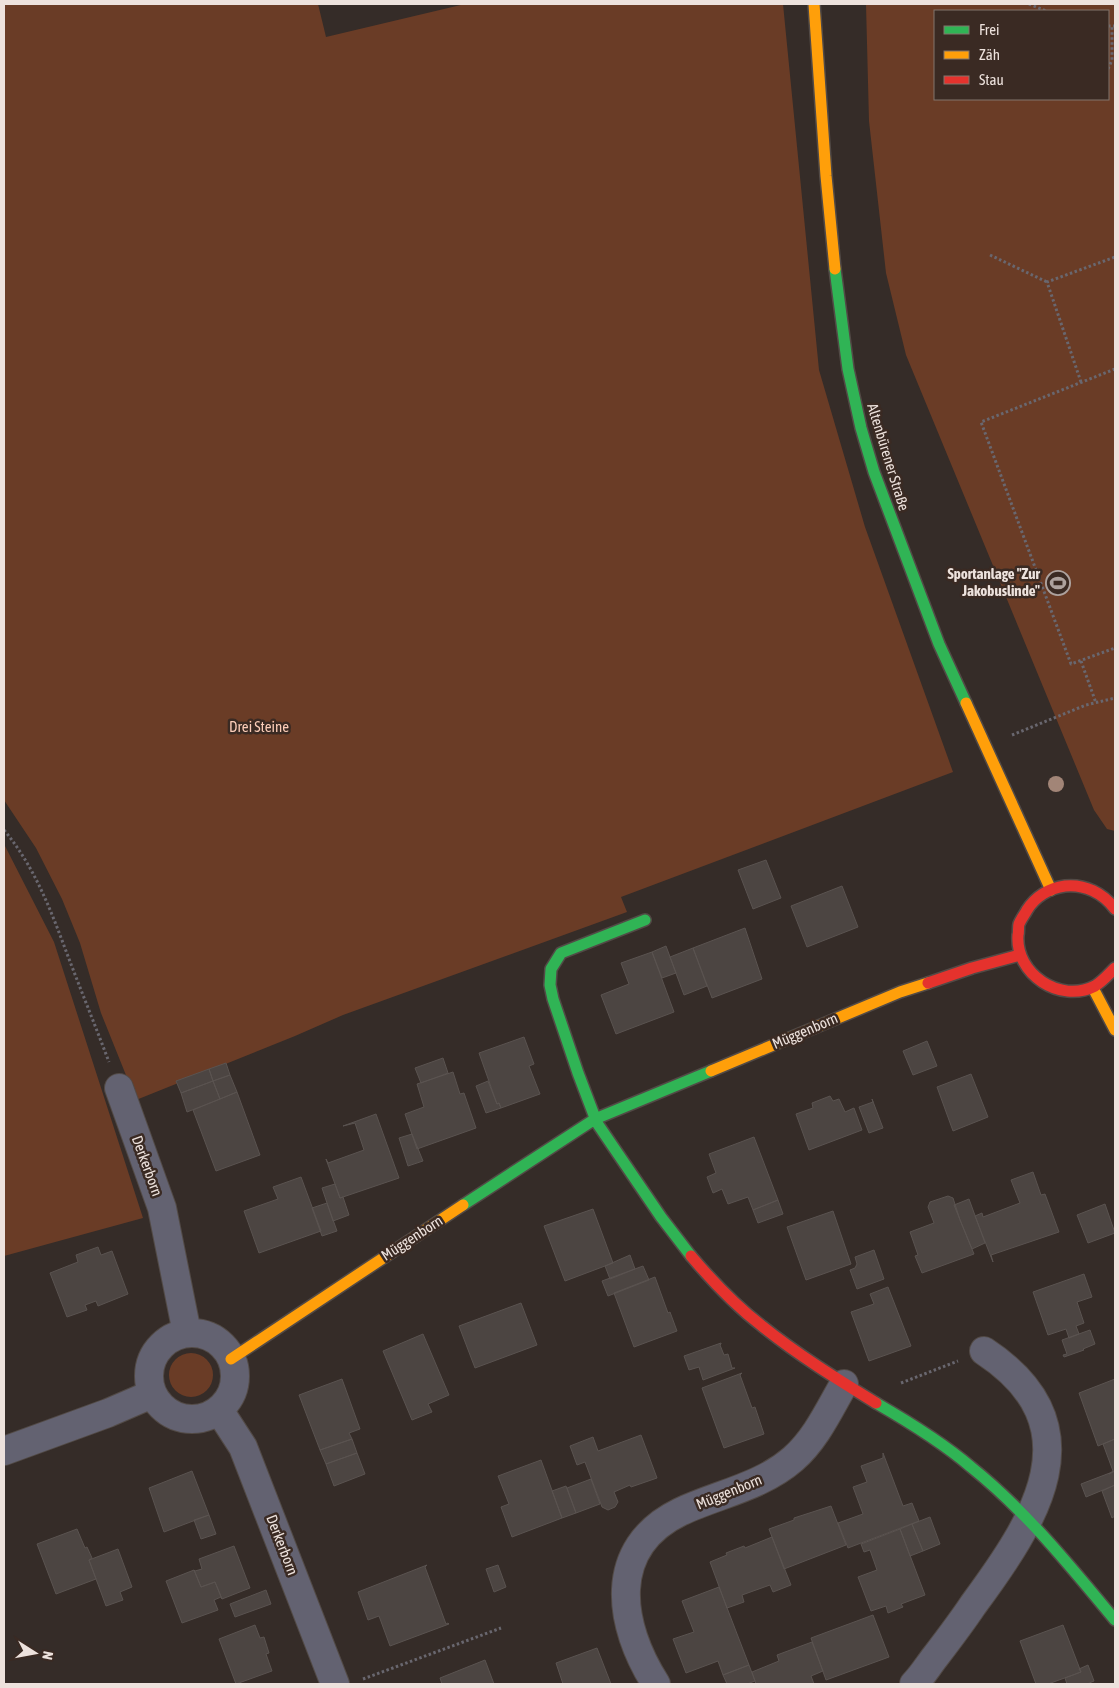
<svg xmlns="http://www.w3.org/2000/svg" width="1119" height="1688" viewBox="0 0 1119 1688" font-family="'Asap Condensed',sans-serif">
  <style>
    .green { fill: #6a3c26; fill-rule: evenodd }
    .building { fill: #4c4542; stroke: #5a5350 }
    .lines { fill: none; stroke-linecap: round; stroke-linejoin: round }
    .street-casing { stroke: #524a46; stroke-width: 30 }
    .fast-casing { stroke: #524a46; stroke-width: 14 }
    .slow-casing { stroke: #524a46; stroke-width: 14 }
    .jam-casing { stroke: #524a46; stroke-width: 14 }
    .path { stroke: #69676f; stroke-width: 3; stroke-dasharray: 2.5 2.5; stroke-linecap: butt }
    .street { stroke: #636271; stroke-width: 28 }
    .fast { stroke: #30b455; stroke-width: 11 }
    .slow { stroke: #ff9f0a; stroke-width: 11 }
    .jam { stroke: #e5322d; stroke-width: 11 }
    .tree { fill: #a28577 }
    .labels { text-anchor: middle; stroke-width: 5; stroke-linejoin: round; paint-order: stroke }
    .street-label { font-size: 15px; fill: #ede2dd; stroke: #3a2a23 }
    .poi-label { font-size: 15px; font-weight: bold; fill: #ede2dd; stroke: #3a2a23; text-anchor: end }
    .park-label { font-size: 15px; fill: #fccdb8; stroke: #3a2a23 }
  </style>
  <rect width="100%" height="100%" fill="#352c28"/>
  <path class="green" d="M4 4H318L326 37 465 4H783L819 370 865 527 953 772 621 897 627 912 343 1015 295 1036 136 1100 101 1013 80 943 62 899 36 848 4 800Z
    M866 4H1115V831L1107 829 1094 810 906 355 886 273 869 121ZM935 11H1108V99H935Z
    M4 844 54 942 143 1218 4 1256Z
    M169 1375a22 22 0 1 1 44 0a22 22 0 1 1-44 0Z"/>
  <path class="building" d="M766 860 781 898 753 909 738 870Z
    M842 886 858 927 807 947 791 906Z
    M745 928 762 979 712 998 693 948Z
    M666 946 676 973 662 978 652 952Z
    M693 948 707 986 684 995 670 957Z
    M652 952 674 1012 616 1034 601 995 629 984 621 963Z
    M524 1037 534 1064 529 1066 540 1094 501 1108 499 1103 497 1104 479 1053Z
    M927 1041 937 1066 913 1075 903 1051Z
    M443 1058 448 1073 421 1083 415 1068Z
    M226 1063 230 1075 213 1081 209 1069Z
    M209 1069 213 1081 181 1093 176 1081Z
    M453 1072 460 1094 464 1093 476 1128 417 1149 405 1114 424 1107 417 1084Z
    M971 1074 988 1117 953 1131 937 1087Z
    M230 1075 237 1092 220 1099 213 1081Z
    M213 1081 220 1099 187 1112 181 1093Z
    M488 1081 497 1104 499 1103 501 1108 486 1113 476 1086Z
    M237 1092 260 1155 216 1171 193 1110Z
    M830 1096 833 1101 839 1099 845 1112 854 1108 862 1130 809 1150 796 1114 813 1108 812 1103Z
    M872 1099 883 1128 869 1133 859 1107 873 1102Z
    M376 1114 399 1178 340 1198 326 1159 328 1163 364 1150 355 1123 343 1126Z
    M412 1134 423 1161 408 1166 399 1138Z
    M754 1137 778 1200 753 1210 748 1197 728 1204 722 1189 713 1193 707 1177 716 1173 709 1154Z
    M1033 1172 1041 1195 1045 1194 1059 1232 991 1255 993 1262 975 1216 982 1213 983 1217 1020 1203 1011 1180Z
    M301 1177 321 1231 259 1253 244 1211 278 1199 273 1187Z
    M335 1184 340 1198 343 1197 349 1215 333 1221 322 1188Z
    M948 1196 953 1198 960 1220 974 1254 922 1273 915 1256 918 1255 910 1232 934 1223 928 1207 930 1202Z
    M969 1199 985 1243 972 1249 954 1205Z
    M778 1200 783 1214 758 1223 753 1210Z
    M327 1203 337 1231 322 1236 312 1208Z
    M1105 1204 1115 1233 1088 1243 1077 1215Z
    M593 1209 613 1263 565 1281 544 1226Z
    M833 1211 851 1264 806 1280 787 1227Z
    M98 1247 101 1255 112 1251 128 1294 98 1306 96 1301 85 1305 87 1310 67 1317 50 1273 78 1262 76 1255Z
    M874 1250 884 1279 857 1289 850 1270 855 1268 857 1264 855 1257Z
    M630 1255 635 1269 610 1279 605 1266Z
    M643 1266 649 1280 608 1296 602 1281Z
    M1084 1274 1092 1297 1077 1302 1084 1323 1076 1326 1079 1334 1069 1338 1066 1329 1048 1335 1033 1292Z
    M655 1277 668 1313 670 1312 677 1331 634 1347 614 1293Z
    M888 1287 911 1346 869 1361 851 1312 874 1304 870 1294Z
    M521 1303 537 1345 475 1368 459 1326Z
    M1090 1330 1095 1344 1083 1349 1084 1350 1064 1357 1063 1355 1067 1354 1062 1340Z
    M423 1334 449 1395 428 1404 432 1412 412 1420 383 1351Z
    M721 1343V1344L720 1345 724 1355 728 1354 732 1368H735L703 1380 699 1367 689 1370 684 1356Z
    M742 1373 740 1375 752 1408 755 1407 764 1434 724 1448 702 1388Z
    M342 1379 360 1429 349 1433 352 1439 320 1450 299 1395Z
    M1115 1379V1439L1098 1446 1079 1393Z
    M641 1435 657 1478 631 1487 630 1485 614 1492 618 1502 615 1507 608 1510 602 1507 585 1462 577 1465 570 1446 593 1437 598 1451Z
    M352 1439 357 1453 326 1464 320 1450Z
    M1115 1439V1471L1109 1474 1113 1471 1103 1444Z
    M357 1453 365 1474 334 1486 326 1464Z
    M883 1453 903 1506 912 1503 919 1521 848 1548 838 1523 863 1514 853 1487 867 1482 861 1466 883 1458Z
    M541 1460 562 1518 512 1537 501 1507 509 1504 498 1476Z
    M192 1471 209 1515 164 1532 149 1488Z
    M1115 1471V1485L1086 1497 1081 1484Z
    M591 1479 600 1504 576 1513 567 1488Z
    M1115 1485V1516L1112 1518 1102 1491Z
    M566 1486 576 1513 562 1518 552 1491Z
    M831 1506 846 1545 784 1569 769 1529 794 1520V1518Z
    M209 1515 216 1534 201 1539 194 1520Z
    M930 1517 940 1544 923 1551 912 1524Z
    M912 1524 923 1551 910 1556 900 1529Z
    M77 1529 85 1548 87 1547 92 1558 89 1560 96 1579 56 1594 37 1544Z
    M900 1529 925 1595 901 1604 903 1607 888 1613 886 1606 871 1611 858 1577 877 1570 870 1550 864 1552 861 1544Z
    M772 1537 791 1585 773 1592 770 1585 742 1595 744 1602 727 1608 710 1562 727 1555 726 1553 744 1546 745 1548Z
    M234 1546 250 1588 222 1599 215 1582 201 1587 194 1570 195 1571 202 1569 199 1559Z
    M118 1549 132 1587 120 1592 123 1600 106 1606 89 1560Z
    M427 1565 425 1567 446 1624 448 1623 449 1624 390 1646 379 1616 368 1620 358 1592Z
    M498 1565 506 1587 494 1592 486 1569Z
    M194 1570 201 1587 215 1582 222 1599 221 1597 214 1600 218 1610 182 1623 166 1581Z
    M719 1587 749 1665 723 1675 718 1661 686 1673 673 1639 694 1632 682 1601Z
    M266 1590 271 1604 235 1617 230 1604Z
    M873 1615 889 1657 826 1680 811 1638Z
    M255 1625 260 1638 264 1637 269 1653 266 1654 272 1671 236 1684 219 1639Z
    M1063 1625 1081 1672 1048 1684H1036L1020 1641Z
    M812 1642 823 1671 811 1676 814 1684H756L752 1672 779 1661 777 1655Z
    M597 1648 611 1684H563L556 1663Z
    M485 1660 494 1684H442L440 1678Z
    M749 1665 755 1681 747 1684H727L723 1675Z
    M1088 1665 1094 1681 1087 1684H1067L1065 1678 1081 1672 1079 1669Z"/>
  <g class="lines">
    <defs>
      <path id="street" d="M119 1088 162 1208 187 1333
        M149 1376a43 43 0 1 1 86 0a43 43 0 1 1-86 0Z
        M219 1410 243 1447 335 1684
        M4 1451 108 1413 152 1394
        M656 1684C618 1625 606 1548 680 1512 718 1494 761 1487 793 1459 816 1439 829 1410 844 1384
        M914 1684C922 1676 928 1666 935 1657 948 1640 961 1623 973 1605 1035 1521 1098 1426 984 1351"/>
      <path id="fast" d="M835 269 848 369 861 428 874 472 939 644 966 703
        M645 920 561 953 551 969 550 985 553 999 578 1073 597 1123 661 1217 691 1256
        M463 1205 595 1119 711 1071
        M876 1403C909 1422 942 1442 971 1467 1026 1511 1070 1566 1115 1620"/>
      <path id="slow" d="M814 4 826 176 835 269
        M966 703 1051 890
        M1093 988 1115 1030
        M711 1071 900 992 928 983
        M231 1359 463 1205"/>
      <path id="jam" d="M1115 909C1103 893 1085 884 1065 886 1049 888 1035 897 1027 910 1025 914 1021 919 1019 924 1018 927 1019 932 1018 935 1015 974 1060 1004 1095 986 1102 982 1109 974 1115 968
        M928 983 972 968 1020 955
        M691 1256C713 1282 736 1306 762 1326 798 1355 837 1379 876 1403"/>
    </defs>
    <use href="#street" class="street-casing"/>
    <use href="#fast" class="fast-casing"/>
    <use href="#slow" class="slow-casing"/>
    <use href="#jam" class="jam-casing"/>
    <path class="path" d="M1029 4 1046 11
      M1108 26H1115
      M1108 69 1112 60V26
      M990 255 1047 282
      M1115 369 981 422 1071 664 1115 648
      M1081 382 1047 282 1115 257
      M1081 661 1096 703
      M1012 735 1086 705 1115 698
      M4 830C34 866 50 908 66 951 80 988 95 1025 109 1062
      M901 1383 958 1361
      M363 1679 501 1628"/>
    <use href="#street" class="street"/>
    <use href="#fast" class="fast"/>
    <use href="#slow" class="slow"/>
    <use href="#jam" class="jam"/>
  </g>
  <circle class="tree" cx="1056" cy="784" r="8"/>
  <defs>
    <symbol id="stadium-ring" viewBox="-11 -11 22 22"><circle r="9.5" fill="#3a2a23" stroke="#ada29e" stroke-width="1.5"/><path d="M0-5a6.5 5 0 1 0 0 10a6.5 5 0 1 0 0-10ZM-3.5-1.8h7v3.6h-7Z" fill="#ada29e"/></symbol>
  </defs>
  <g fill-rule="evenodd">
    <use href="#stadium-ring" x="1044" y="569" width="28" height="28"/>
  </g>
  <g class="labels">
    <g class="street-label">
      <text transform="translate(888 457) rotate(73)" y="5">Altenbürener Straße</text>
      <text transform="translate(805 1031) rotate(-23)" y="5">Müggenborn</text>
      <text transform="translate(147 1166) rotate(70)" y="5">Derkerborn</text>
      <text transform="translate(412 1238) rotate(-33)" y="5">Müggenborn</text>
      <text transform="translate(729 1492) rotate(-22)" y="5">Müggenborn</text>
      <text transform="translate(282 1545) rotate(69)" y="5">Derkerborn</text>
    </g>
    <g class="poi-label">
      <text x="1040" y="579">Sportanlage "Zur<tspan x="1040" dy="17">Jakobuslinde"</tspan></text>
    </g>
    <g class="park-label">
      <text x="259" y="732">Drei Steine</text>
    </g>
  </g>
  <rect width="1119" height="1688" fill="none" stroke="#ede2dd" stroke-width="10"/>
  <rect x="934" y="10" width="175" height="90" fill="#3a2a23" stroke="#82746d"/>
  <rect x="944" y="26" width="25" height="8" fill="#30b455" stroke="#82746d"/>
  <text x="979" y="35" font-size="15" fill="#ede2dd">Frei</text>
  <rect x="944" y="51" width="25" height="8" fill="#ff9f0a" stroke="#82746d"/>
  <text x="979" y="60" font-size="15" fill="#ede2dd">Zäh</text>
  <rect x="944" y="76" width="25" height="8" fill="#e5322d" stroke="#82746d"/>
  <text x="979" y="85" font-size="15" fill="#ede2dd">Stau</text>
  <g transform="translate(35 1653) rotate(101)" stroke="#3a2a23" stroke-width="4" paint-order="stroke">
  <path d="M0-4L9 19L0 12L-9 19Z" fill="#ede2dd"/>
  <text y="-8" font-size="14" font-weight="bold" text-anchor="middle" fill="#ede2dd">N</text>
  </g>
</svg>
